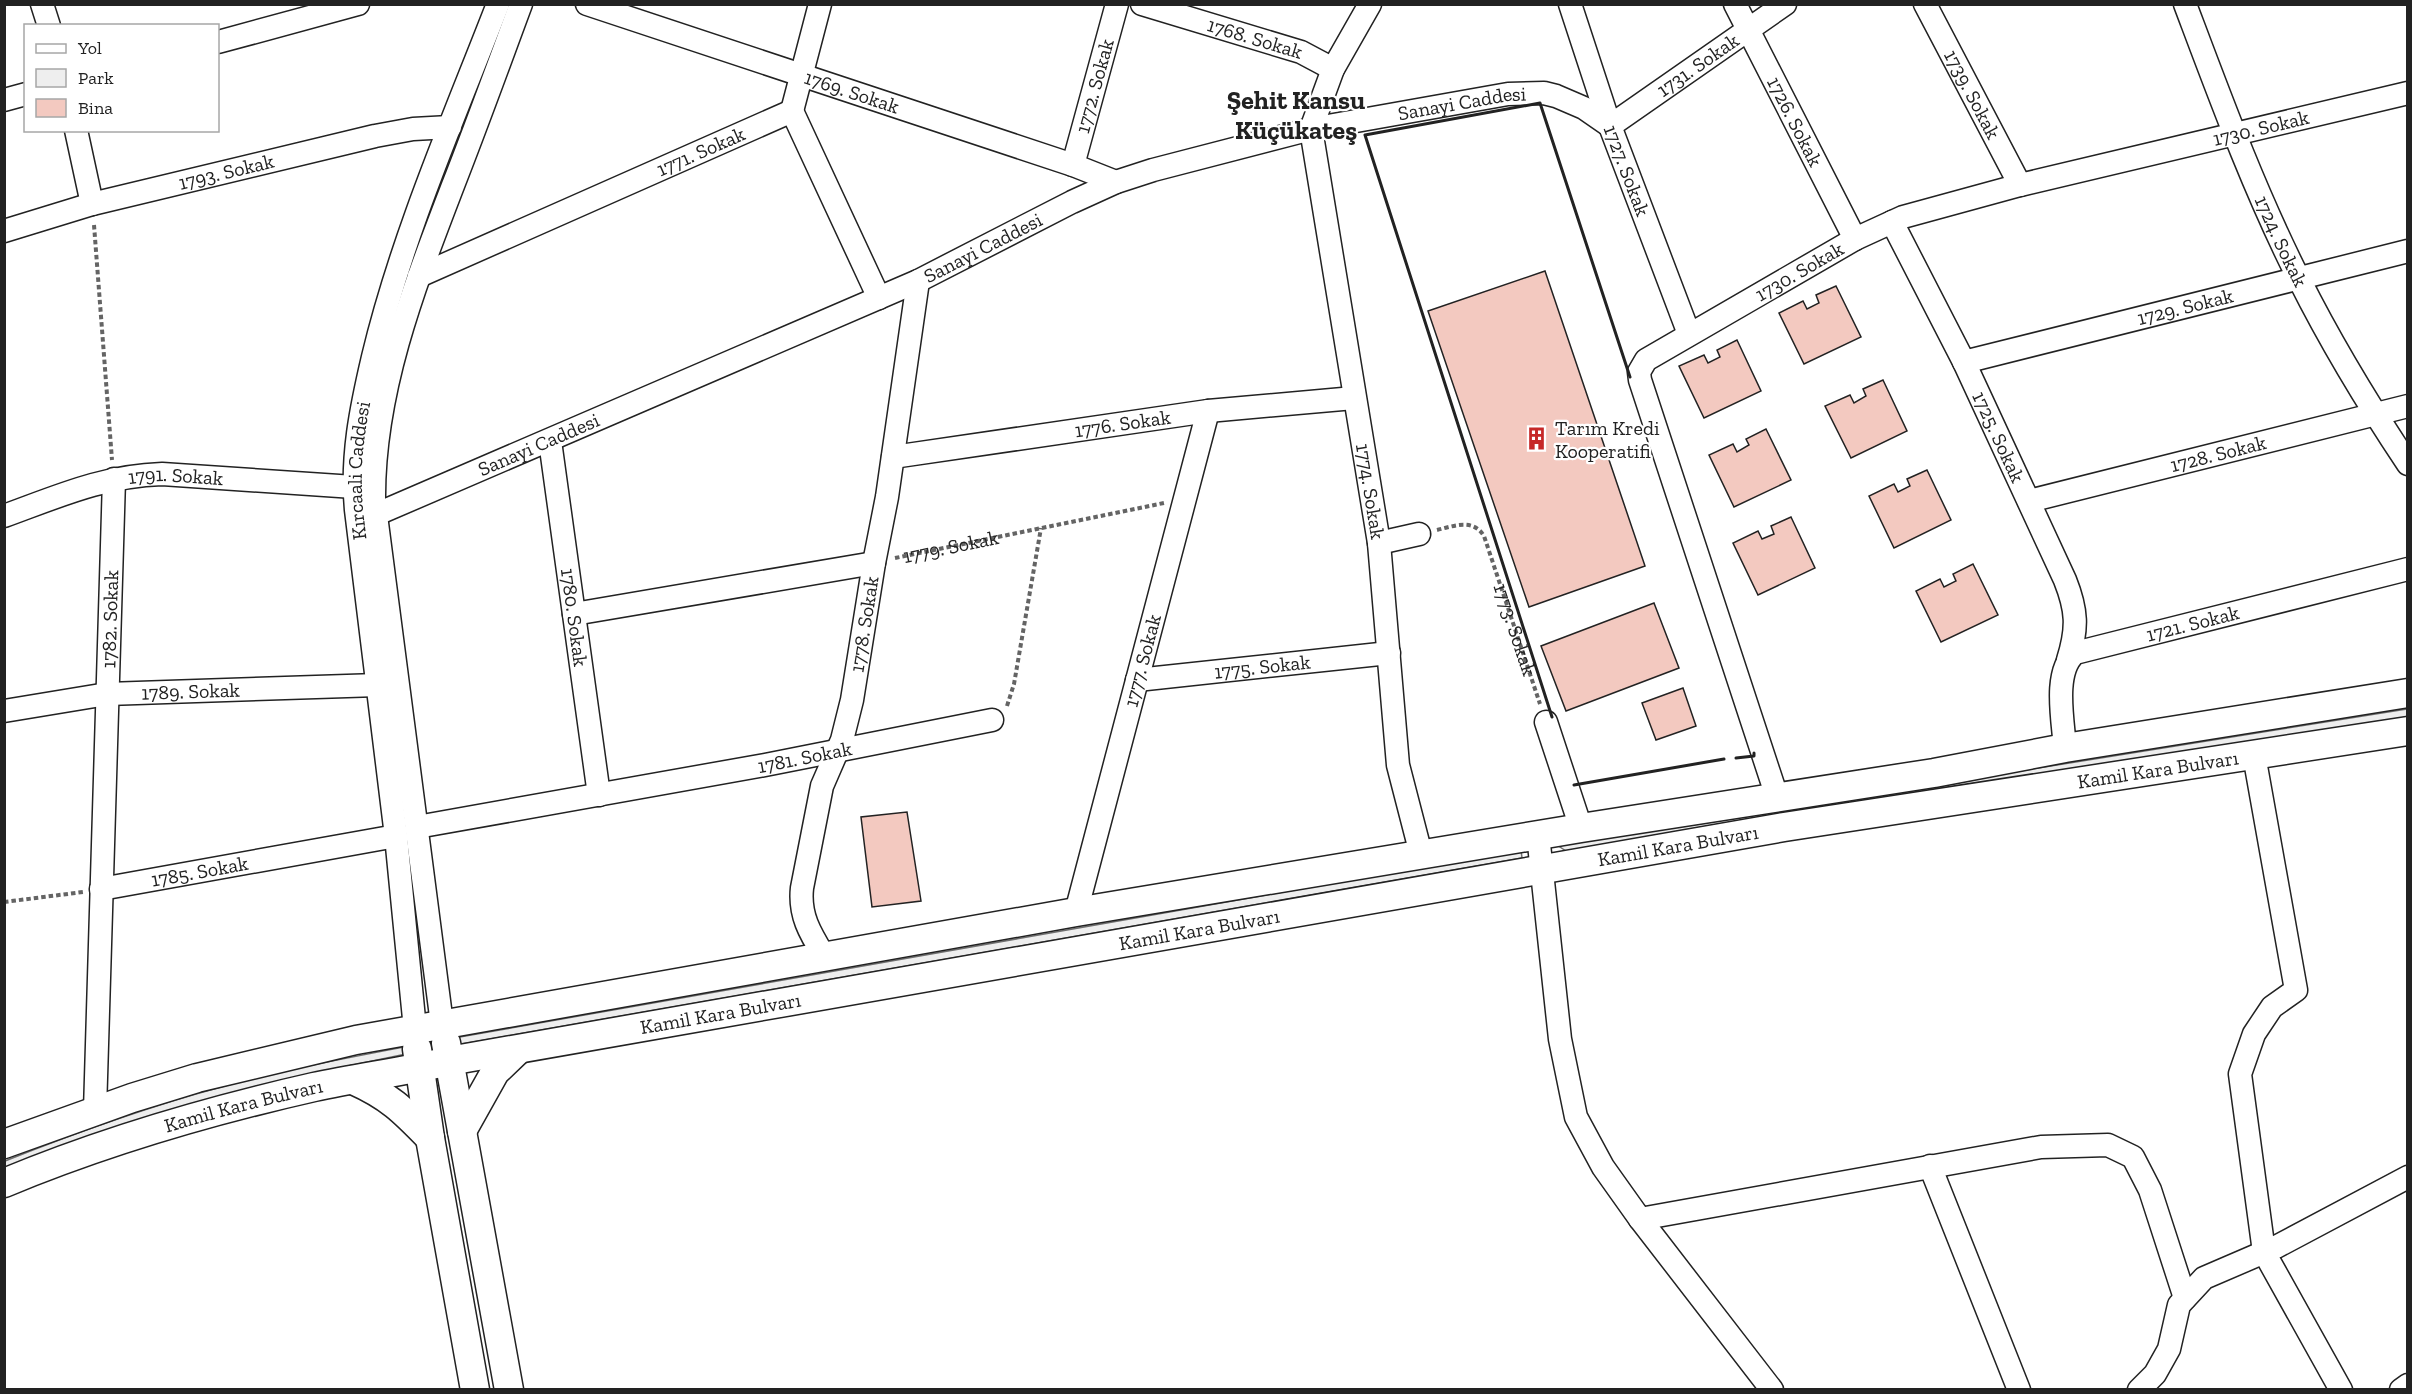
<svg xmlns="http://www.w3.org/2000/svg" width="2412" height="1394" viewBox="0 0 2412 1394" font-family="'Zilla Slab',serif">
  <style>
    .green { fill: #eee; stroke: #6f6f6f; stroke-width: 1.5 }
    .building { fill: #f3c9c0; stroke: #222; stroke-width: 1.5 }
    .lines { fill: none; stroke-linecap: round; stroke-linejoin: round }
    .minor-casing { stroke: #222; stroke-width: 25 }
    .major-casing { stroke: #222; stroke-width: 31 }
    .path { stroke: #646464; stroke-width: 4; stroke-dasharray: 4.5 3; stroke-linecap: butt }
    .minor { stroke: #fff; stroke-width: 22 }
    .major { stroke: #fff; stroke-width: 28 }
    .wall { stroke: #222; stroke-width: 3 }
    .labels { text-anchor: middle; stroke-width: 4.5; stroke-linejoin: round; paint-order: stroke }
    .street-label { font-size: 20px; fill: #222; stroke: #fff }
    .poi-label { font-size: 20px; fill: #222; stroke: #fff; text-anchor: start }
    .district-label { font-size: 26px; font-weight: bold; fill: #222; stroke: #fff }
  </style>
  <rect width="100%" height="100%" fill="#fff"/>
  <path class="green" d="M2407 709V717L1566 851 1557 845Z
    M1521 850 1522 858 456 1045 454 1038Z
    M404 1047 406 1054 305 1075 5 1169V1161C75 1133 147 1107 221 1087 281 1070 343 1059 404 1047Z"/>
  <path class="building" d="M1545 271 1645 566 1529 607 1428 311Z
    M1836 286 1861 337 1804 364 1779 313 1803 301 1807 309 1819 303 1816 295Z
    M1737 340 1761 391 1704 418 1679 366 1704 355 1708 363 1720 357 1717 350Z
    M1883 380 1907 431 1851 458 1825 406 1850 395 1854 403 1866 396 1863 389Z
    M1766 429 1791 480 1734 507 1709 455 1733 444 1737 452 1749 445 1746 439Z
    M1927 470 1951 520 1894 548 1869 496 1894 484 1898 492 1910 486 1907 479Z
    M1791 517 1815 568 1758 595 1733 543 1758 531 1762 539 1774 534 1771 526Z
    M1973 564 1998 615 1941 642 1916 591 1940 579 1944 587 1956 581 1953 574Z
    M1654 603 1679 668 1566 711 1541 646Z
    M1683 688 1696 726 1656 740 1642 703Z
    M907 812 921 901 872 907 861 817Z"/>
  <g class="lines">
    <defs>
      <g id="minor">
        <path d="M42 4 49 26"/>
        <path id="s3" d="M587 4 1073 165 1116 182"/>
        <path id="s4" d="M1142 4 1301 52 1333 69"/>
        <path id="s5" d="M1370 4 1333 69 1311 129 1379 543 1398 765 1421 854"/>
        <path id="s6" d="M1570 4 1610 126 1689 334"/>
        <path id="s7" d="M1735 4 1855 239"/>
        <path id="s8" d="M1925 4 2020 185"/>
        <path id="s9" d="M2185 4C2220 97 2254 190 2299 279 2331 343 2368 404 2408 464"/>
        <path d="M218 42 358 4"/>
        <path d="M4 100 26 94"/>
        <path d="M792 111 820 4"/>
        <path d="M76 130 92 204"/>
        <path id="s10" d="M1073 165 1117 4"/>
        <path id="s11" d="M1892 222 1964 362 2065 580C2077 610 2078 628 2068 660"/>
        <path id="s12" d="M4 231 92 204 375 136 413 129 450 127"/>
        <path id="s13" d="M419 276 792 111 879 298"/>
        <path id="s14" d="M1964 362 2408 251"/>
        <path id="s15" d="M550 441 599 795"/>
        <path id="s16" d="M893 457 1208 411 1354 398"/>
        <path id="s17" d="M2029 501 2408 406"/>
        <path id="s18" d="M377 514 918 281 1072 202 1116 182 1153 170 1311 129 1508 94 1544 93 1556 96 1584 108 1610 126 1785 4"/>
        <path id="s19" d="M4 516C59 496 103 476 162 474L354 487"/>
        <path d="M1379 543 1419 534"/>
        <path d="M574 614 874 563"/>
        <path id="s20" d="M1137 680 1389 653"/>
        <path id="s21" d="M4 711 107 694 378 685"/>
        <path d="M1546 722 1581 828"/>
        <path id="s22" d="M2065 748C2063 720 2053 672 2075 653L2408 569"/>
        <path d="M2254 755 2296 990 2272 1007 2254 1034 2240 1074 2264 1252 2341 1390"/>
        <path id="s23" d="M1777 797 1640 380 1639 372 1646 360 1855 239 1903 217 2020 185 2408 93"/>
        <path id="s24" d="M417 827 765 765 992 720"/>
        <path d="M1538 835 1560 1039 1576 1117 1603 1167 1640 1219 1772 1390"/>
        <path id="s25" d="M101 889 396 836"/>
        <path id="s26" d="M1076 912 1208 411"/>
        <path id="s27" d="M824 956C810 933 799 915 802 888L822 786 842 740 852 700 874 563 887 497 918 281"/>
        <path d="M442 1024 374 500C373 392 414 287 452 188 476 127 498 66 521 4"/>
        <path id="s28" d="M415 1029 396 836 356 510C351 457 361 408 373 357 402 236 453 120 498 4"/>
        <path id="s29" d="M95 1111 114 479"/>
        <path d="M1930 1166 2019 1390"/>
        <path d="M1640 1219 2041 1147 2108 1145 2133 1157 2150 1190 2185 1298"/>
        <path d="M2139 1390 2155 1374 2169 1349 2179 1305 2204 1278 2276 1247 2408 1177"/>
        <path d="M2401 1390 2408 1385"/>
      </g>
      <g id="major">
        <path d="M446 1043 509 1390"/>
        <path d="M417 1049 430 1138 475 1390"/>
        <path d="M353 1080C389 1096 403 1110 430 1138"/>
        <path d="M462 1131 495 1072 518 1050"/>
        <path d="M4 1144 132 1098 197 1078 356 1040 1076 912 1581 828 1934 773 2065 748 2408 693"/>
        <path id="s30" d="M4 1183C105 1141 208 1111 314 1087 359 1077 404 1072 449 1061L1784 827 2408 731"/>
      </g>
    </defs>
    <use href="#minor" class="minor-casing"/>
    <use href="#major" class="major-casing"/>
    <g class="path">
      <path d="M94 225 112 460"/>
      <path id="s1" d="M1437 530C1454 526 1473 518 1484 536L1540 704"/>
      <path id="s2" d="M895 558 1164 503"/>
      <path d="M1007 706 1014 684 1041 528"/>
      <path d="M4 902 83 892"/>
    </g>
    <use href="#minor" class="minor"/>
    <use href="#major" class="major"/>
    <path class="wall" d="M1552 717 1365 135 1540 103 1630 377
      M1736 758 1754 756V753
      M1574 785 1724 759"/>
  </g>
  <defs>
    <symbol id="building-bare" viewBox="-9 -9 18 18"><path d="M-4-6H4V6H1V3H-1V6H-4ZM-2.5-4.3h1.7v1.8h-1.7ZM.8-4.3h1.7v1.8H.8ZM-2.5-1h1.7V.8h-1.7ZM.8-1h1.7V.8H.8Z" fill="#c62828" stroke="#fff" stroke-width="2.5" paint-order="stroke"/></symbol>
  </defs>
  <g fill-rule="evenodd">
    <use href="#building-bare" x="1520" y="422" width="33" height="33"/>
  </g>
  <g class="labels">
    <g class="street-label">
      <text dy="7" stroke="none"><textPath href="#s4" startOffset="118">1768. Sokak</textPath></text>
      <text dy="7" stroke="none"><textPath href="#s18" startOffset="1430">1731. Sokak</textPath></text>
      <text dy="7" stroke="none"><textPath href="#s10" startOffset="82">1772. Sokak</textPath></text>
      <text dy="7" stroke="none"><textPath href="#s3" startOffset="279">1769. Sokak</textPath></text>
      <text dy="7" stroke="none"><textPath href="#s8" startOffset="102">1739. Sokak</textPath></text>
      <text dy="7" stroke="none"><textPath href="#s18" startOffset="1166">Sanayi Caddesi</textPath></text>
      <text dy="7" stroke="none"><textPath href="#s7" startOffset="132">1726. Sokak</textPath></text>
      <text dy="7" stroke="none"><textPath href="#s23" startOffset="1124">1730. Sokak</textPath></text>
      <text dy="7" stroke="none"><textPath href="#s13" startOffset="308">1771. Sokak</textPath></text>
      <text dy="7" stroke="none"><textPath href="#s6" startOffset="176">1727. Sokak</textPath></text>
      <text dy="7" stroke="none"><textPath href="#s12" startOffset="230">1793. Sokak</textPath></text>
      <text dy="7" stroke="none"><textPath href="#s9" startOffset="256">1724. Sokak</textPath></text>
      <text dy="7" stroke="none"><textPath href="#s18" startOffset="662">Sanayi Caddesi</textPath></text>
      <text dy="7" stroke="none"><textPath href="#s23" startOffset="638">1730. Sokak</textPath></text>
      <text dy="7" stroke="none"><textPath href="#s14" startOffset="228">1729. Sokak</textPath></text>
      <text dy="7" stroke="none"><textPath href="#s16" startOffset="232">1776. Sokak</textPath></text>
      <text dy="7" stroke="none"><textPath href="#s11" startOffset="240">1725. Sokak</textPath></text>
      <text dy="7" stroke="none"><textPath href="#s18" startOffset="176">Sanayi Caddesi</textPath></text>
      <text dy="7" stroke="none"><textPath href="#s17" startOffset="195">1728. Sokak</textPath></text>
      <text dy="7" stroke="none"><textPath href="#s28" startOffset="562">Kırcaali Caddesi</textPath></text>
      <text dy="7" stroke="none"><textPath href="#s19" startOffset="178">1791. Sokak</textPath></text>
      <text dy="7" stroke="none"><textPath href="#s5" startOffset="506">1774. Sokak</textPath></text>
      <text dy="7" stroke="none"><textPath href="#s2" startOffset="57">1779. Sokak</textPath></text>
      <text dy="7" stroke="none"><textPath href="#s15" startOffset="178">1780. Sokak</textPath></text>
      <text dy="7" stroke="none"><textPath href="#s29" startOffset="492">1782. Sokak</textPath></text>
      <text dy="7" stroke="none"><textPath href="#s22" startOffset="220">1721. Sokak</textPath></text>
      <text dy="7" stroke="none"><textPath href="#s27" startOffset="345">1778. Sokak</textPath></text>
      <text dy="7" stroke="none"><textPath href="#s1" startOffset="150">1773. Sokak</textPath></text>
      <text dy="7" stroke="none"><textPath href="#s26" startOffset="260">1777. Sokak</textPath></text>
      <text dy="7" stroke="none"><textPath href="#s20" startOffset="126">1775. Sokak</textPath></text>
      <text dy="7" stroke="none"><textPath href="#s21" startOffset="188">1789. Sokak</textPath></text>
      <text dy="7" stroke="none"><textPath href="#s24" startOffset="394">1781. Sokak</textPath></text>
      <text dy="7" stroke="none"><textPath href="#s30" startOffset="2196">Kamil Kara Bulvarı</textPath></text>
      <text dy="7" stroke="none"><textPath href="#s30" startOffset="1710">Kamil Kara Bulvarı</textPath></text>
      <text dy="7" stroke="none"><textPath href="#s25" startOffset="100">1785. Sokak</textPath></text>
      <text dy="7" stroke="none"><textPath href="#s30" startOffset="1224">Kamil Kara Bulvarı</textPath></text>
      <text dy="7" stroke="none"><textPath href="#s30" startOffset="738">Kamil Kara Bulvarı</textPath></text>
      <text dy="7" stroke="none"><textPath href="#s30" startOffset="252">Kamil Kara Bulvarı</textPath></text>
    </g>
    <g class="poi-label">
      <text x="1555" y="435">Tarım Kredi<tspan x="1555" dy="23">Kooperatifi</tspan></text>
    </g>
    <g class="district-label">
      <text x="1296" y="109">Şehit Kansu<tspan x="1296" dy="30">Küçükateş</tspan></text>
    </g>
  </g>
  <rect width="2412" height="1394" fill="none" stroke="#222222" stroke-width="12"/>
  <rect x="24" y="24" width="195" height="108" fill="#ffffff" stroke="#a7a7a7" stroke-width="1.5"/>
  <rect x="36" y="44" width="30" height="9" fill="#ffffff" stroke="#a7a7a7" stroke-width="1.5"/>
  <text x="78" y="54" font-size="18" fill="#222222">Yol</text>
  <rect x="36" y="69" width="30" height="18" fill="#eeeeee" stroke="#a7a7a7" stroke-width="1.5"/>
  <text x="78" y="84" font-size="18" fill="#222222">Park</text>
  <rect x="36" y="99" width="30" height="18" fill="#f3c9c0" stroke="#a7a7a7" stroke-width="1.5"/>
  <text x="78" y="114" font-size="18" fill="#222222">Bina</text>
</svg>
